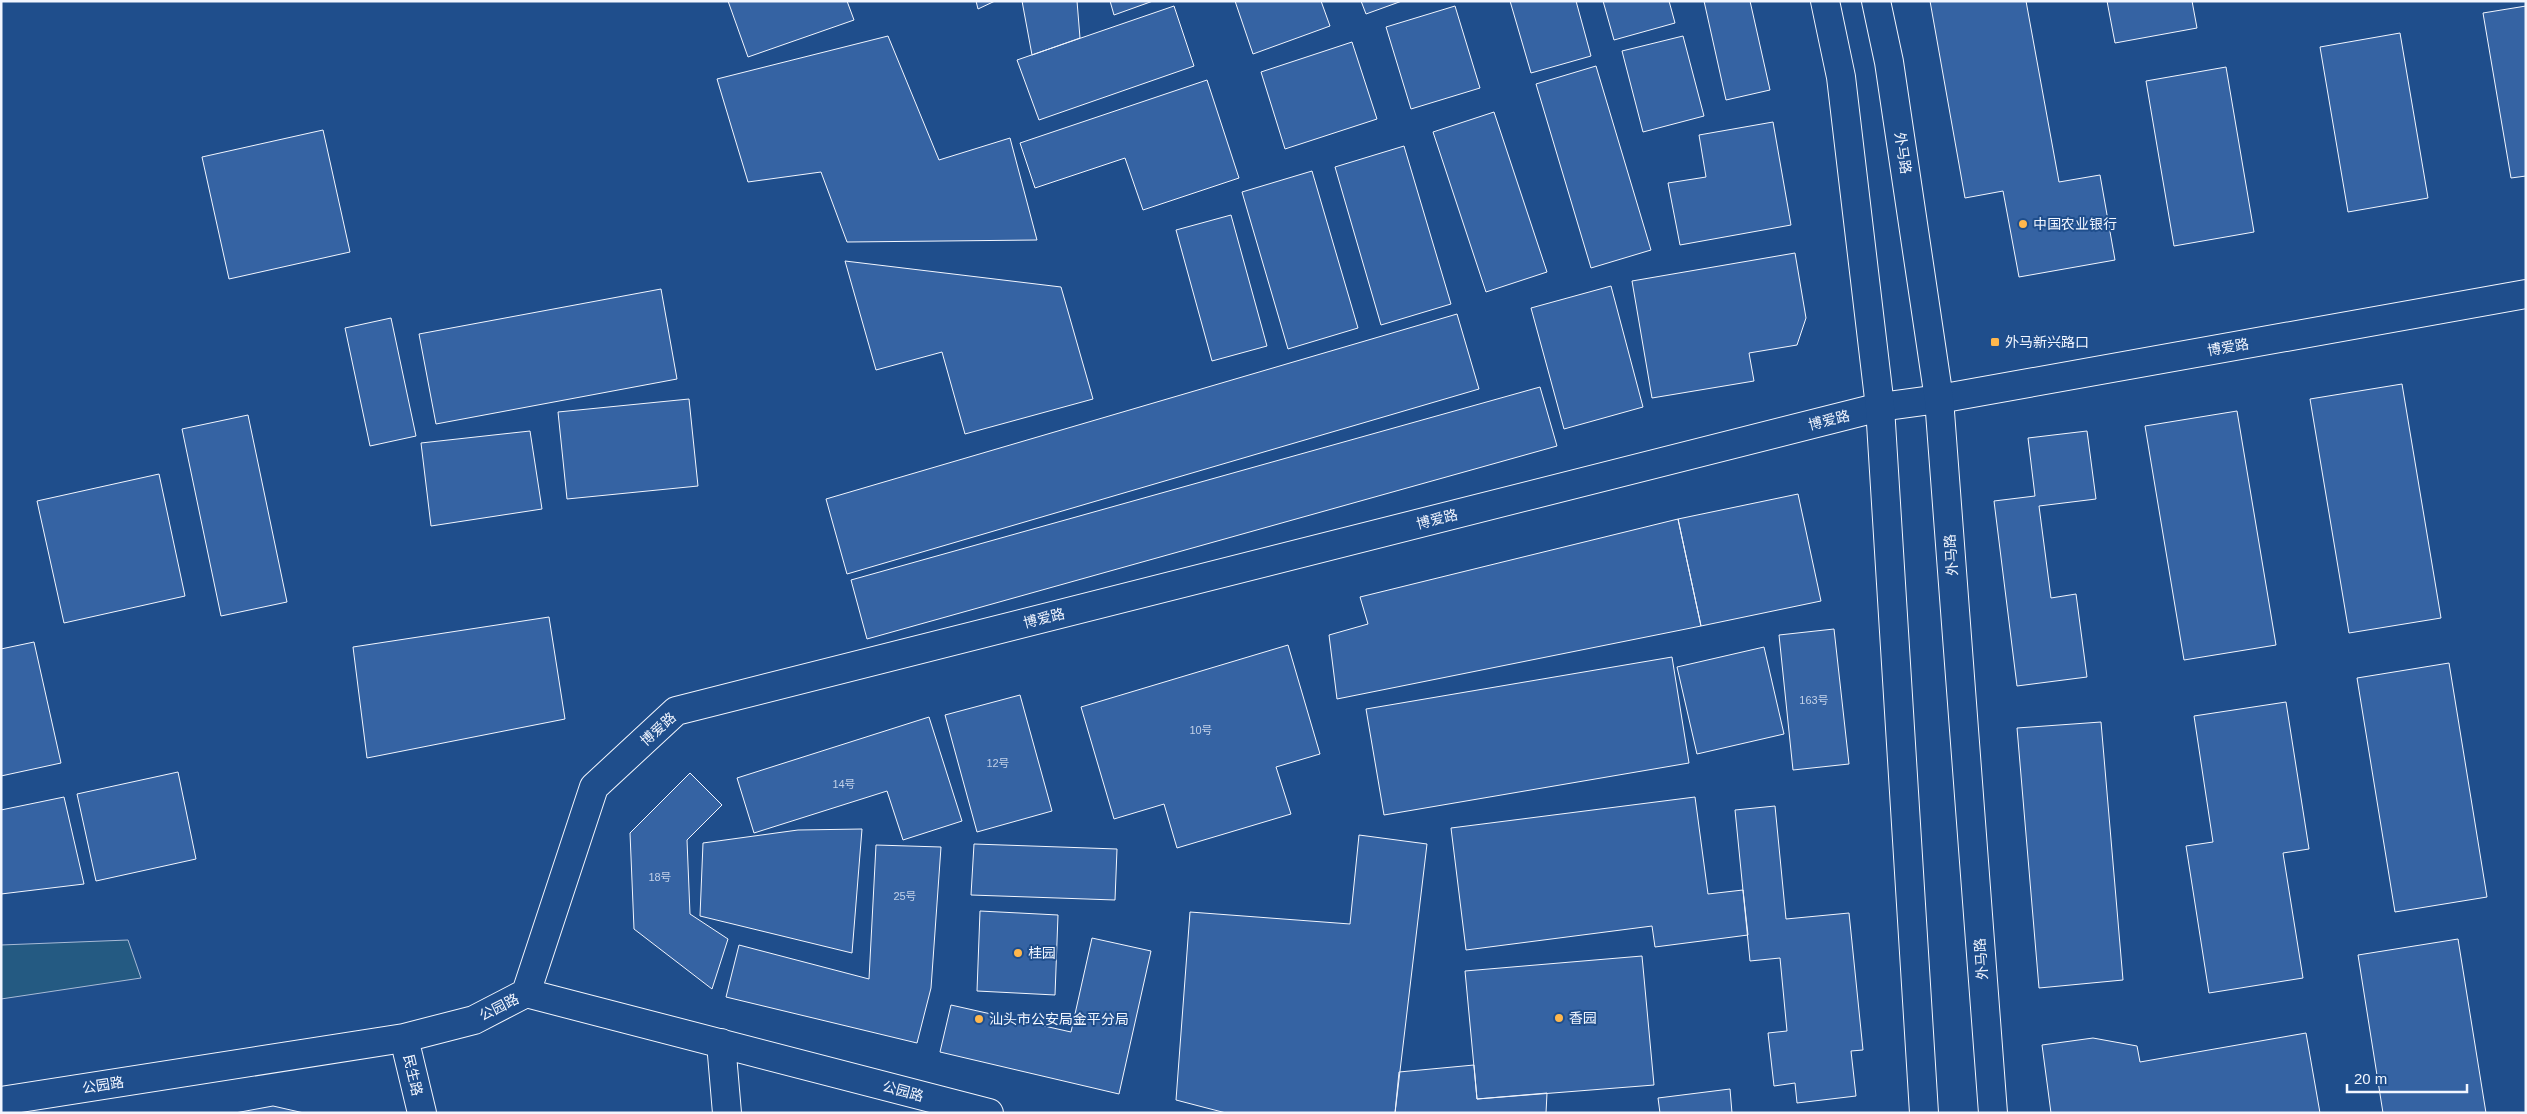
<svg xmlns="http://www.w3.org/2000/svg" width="2527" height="1114" viewBox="0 0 2527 1114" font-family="Helvetica,'Noto Sans SC',sans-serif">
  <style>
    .green { fill: #245a82; stroke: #a8bbd7 }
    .building { fill: #3563a3; stroke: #f2f6ff }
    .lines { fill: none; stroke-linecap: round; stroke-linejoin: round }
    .street-casing { stroke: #f2f6ff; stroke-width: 30 }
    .secondary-casing { stroke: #f2f6ff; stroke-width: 30 }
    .street { stroke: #1f4e8c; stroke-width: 28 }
    .secondary { stroke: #1f4e8c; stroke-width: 28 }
    .poi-dot { fill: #ffb74d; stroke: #1f4e8c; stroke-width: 2 }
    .labels { text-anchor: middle; stroke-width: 4; stroke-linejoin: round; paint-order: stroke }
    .number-label { font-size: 11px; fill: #c3d1e8 }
    .street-label { font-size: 14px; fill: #f2f6ff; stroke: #1f4e8c }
    .poi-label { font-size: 14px; fill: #f2f6ff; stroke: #1f4e8c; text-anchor: start }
  </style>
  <rect width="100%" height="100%" fill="#1f4e8c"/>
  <path class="green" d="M128 940 141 978 1 999V945Z"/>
  <path class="building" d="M728 1H847L854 20 748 57Z
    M976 1H995L978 9Z
    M1022 1H1077L1080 38 1032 55Z
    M1110 1H1153L1114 15Z
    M1235 1H1321L1330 26 1253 54Z
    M1361 1H1402L1366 14Z
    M1510 1H1576L1591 56 1531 73Z
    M1603 1H1669L1675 23 1614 40Z
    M1704 1H1750L1770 90 1726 100Z
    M1930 1H2026L2059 182 2100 175 2115 260 2019 277 2003 191 1965 198Z
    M2107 1H2192L2197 28 2115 43Z
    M1174 6 1194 66 1039 120 1017 60Z
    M1455 6 1480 88 1411 109 1386 27Z
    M2526 6V176L2511 178 2483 13Z
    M2400 33 2428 198 2348 212 2320 47Z
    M888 36 939 160 1010 138 1037 240 847 242 821 172 748 182 717 79Z
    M1683 36 1704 116 1643 132 1622 51Z
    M1352 42 1377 119 1285 149 1261 72Z
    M1596 66 1651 250 1591 268 1536 84Z
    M2226 67 2254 232 2174 246 2146 81Z
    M1207 80 1239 178 1143 210 1125 158 1035 188 1020 143Z
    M1494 112 1547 272 1486 292 1433 132Z
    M1773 122 1791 225 1680 245 1668 183 1706 177 1699 135Z
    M323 130 350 252 229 279 202 157Z
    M1404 146 1451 304 1381 325 1335 167Z
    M1312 171 1358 328 1288 349 1242 192Z
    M1231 215 1267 346 1212 361 1176 230Z
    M1795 253 1806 318 1797 345 1749 353 1754 381 1652 398 1632 281Z
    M845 261 1061 287 1093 399 965 434 942 352 876 370Z
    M1611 286 1643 407 1564 429 1531 308Z
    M661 289 677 379 436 424 419 334Z
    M1457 314 1479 389 847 574 826 499Z
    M391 318 416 436 370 446 345 328Z
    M2402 384 2441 618 2349 633 2310 399Z
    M1540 387 1557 446 867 639 851 580Z
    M689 399 698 486 567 499 558 412Z
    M2237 411 2276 645 2184 660 2145 426Z
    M248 415 287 602 221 616 182 429Z
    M530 431 542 509 431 526 421 443Z
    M2087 431 2096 499 2039 506 2051 598 2076 594 2087 677 2017 686 1994 501 2035 496 2028 438Z
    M159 474 185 596 64 623 37 501Z
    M1798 494 1821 601 1701 626 1678 519Z
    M1678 519 1701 626 1337 699 1329 635 1368 624 1360 597Z
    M549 617 565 719 367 758 353 647Z
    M1834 629 1849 764 1793 770 1779 635Z
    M34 642 61 763 1 776V649Z
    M1288 645 1320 754 1276 767 1291 814 1177 848 1164 804 1114 819 1081 707Z
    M1764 647 1784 734 1697 754 1677 667Z
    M1672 657 1689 763 1384 815 1366 709Z
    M2449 663 2487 897 2395 912 2357 678Z
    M1020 695 1052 811 977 832 945 715Z
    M2286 702 2309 849 2283 853 2303 978 2209 993 2186 846 2213 842 2194 716Z
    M929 717 962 821 903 840 887 791 754 833 737 778Z
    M2101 722 2123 980 2039 988 2017 728Z
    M178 772 196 859 96 881 77 794Z
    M690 773 722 805 687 840 690 914 728 939 712 989 634 929 630 833Z
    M64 797 84 884 1 894V810Z
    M1695 797 1708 894 1743 890 1748 935 1655 947 1652 926 1466 950 1451 828Z
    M1775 806 1786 919 1849 913 1863 1050 1851 1051 1856 1096 1797 1103 1795 1083 1774 1086 1768 1033 1787 1031 1780 958 1750 961 1735 810Z
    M862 829 852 953 700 916 703 843 798 830Z
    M1359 835 1427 844 1395 1113H1226L1176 1100 1190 912 1350 924Z
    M974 844 1117 849 1115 900 971 895Z
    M876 845 941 847 931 988 917 1043 726 997 739 945 869 979Z
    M980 911 1058 915 1055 995 977 991Z
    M1092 938 1151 951 1119 1094 940 1052 951 1005 1071 1032Z
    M2458 939 2486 1113H2383L2358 955Z
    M1642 956 1654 1085 1477 1099 1465 971Z
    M2306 1033 2320 1113H2051L2042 1045 2093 1038 2137 1046 2140 1062Z
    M1474 1065 1477 1099 1547 1093 1546 1113H1395L1399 1072Z
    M1730 1089 1732 1113H1660L1658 1098Z
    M273 1106 304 1113H235Z"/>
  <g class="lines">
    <defs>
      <path id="street" d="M526 993 594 787 676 711 1880 407 1939 399 2526 294
        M404 1038 422 1113
        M721 1043 727 1113
        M1 1101 404 1038 474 1020 526 993 989 1113"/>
      <path id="secondary" d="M1825 1 1841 77 1880 407 1924 1113
        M1876 1 1889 62 1939 399 1993 1113"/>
    </defs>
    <use href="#street" class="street-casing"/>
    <use href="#secondary" class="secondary-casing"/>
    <use href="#street" class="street"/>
    <use href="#secondary" class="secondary"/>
  </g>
  <g class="poi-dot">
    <circle cx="2023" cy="224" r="5"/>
    <rect x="1990" y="337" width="10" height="10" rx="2.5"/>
    <circle cx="1018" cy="953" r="5"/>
    <circle cx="1559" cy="1018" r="5"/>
    <circle cx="979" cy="1019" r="5"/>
  </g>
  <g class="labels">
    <g class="number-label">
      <text x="1814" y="704">163号</text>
      <text x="1201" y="734">10号</text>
      <text x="998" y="767">12号</text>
      <text x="844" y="788">14号</text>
      <text x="660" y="881">18号</text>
      <text x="905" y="900">25号</text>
    </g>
    <g class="street-label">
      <text transform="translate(1903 153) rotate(81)" y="5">外马路</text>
      <text transform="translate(2228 347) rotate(-10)" y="5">博爱路</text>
      <text transform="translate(1829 420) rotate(-14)" y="5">博爱路</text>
      <text transform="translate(1437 519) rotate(-14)" y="5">博爱路</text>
      <text transform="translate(1951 555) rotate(-94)" y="5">外马路</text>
      <text transform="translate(1044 618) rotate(-14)" y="5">博爱路</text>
      <text transform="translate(658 729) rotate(-42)" y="5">博爱路</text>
      <text transform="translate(1981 959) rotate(-94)" y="5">外马路</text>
      <text transform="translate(499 1007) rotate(-27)" y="5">公园路</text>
      <text transform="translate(413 1075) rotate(77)" y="5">民生路</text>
      <text transform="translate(103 1085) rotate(-9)" y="5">公园路</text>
      <text transform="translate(903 1091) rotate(15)" y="5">公园路</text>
    </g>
    <g class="poi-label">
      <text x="2033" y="229">中国农业银行</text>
      <text x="2005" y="347">外马新兴路口</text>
      <text x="1028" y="958">桂园</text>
      <text x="1569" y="1023">香园</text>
      <text x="989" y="1024">汕头市公安局金平分局</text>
    </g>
  </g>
  <rect width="2527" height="1114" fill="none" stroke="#f2f6ff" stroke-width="5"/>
  <path d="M2347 1084v8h120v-8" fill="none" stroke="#f2f6ff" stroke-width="2.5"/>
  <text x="2354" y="1084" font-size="15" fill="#f2f6ff" stroke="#1f4e8c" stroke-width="4" paint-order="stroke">20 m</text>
</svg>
